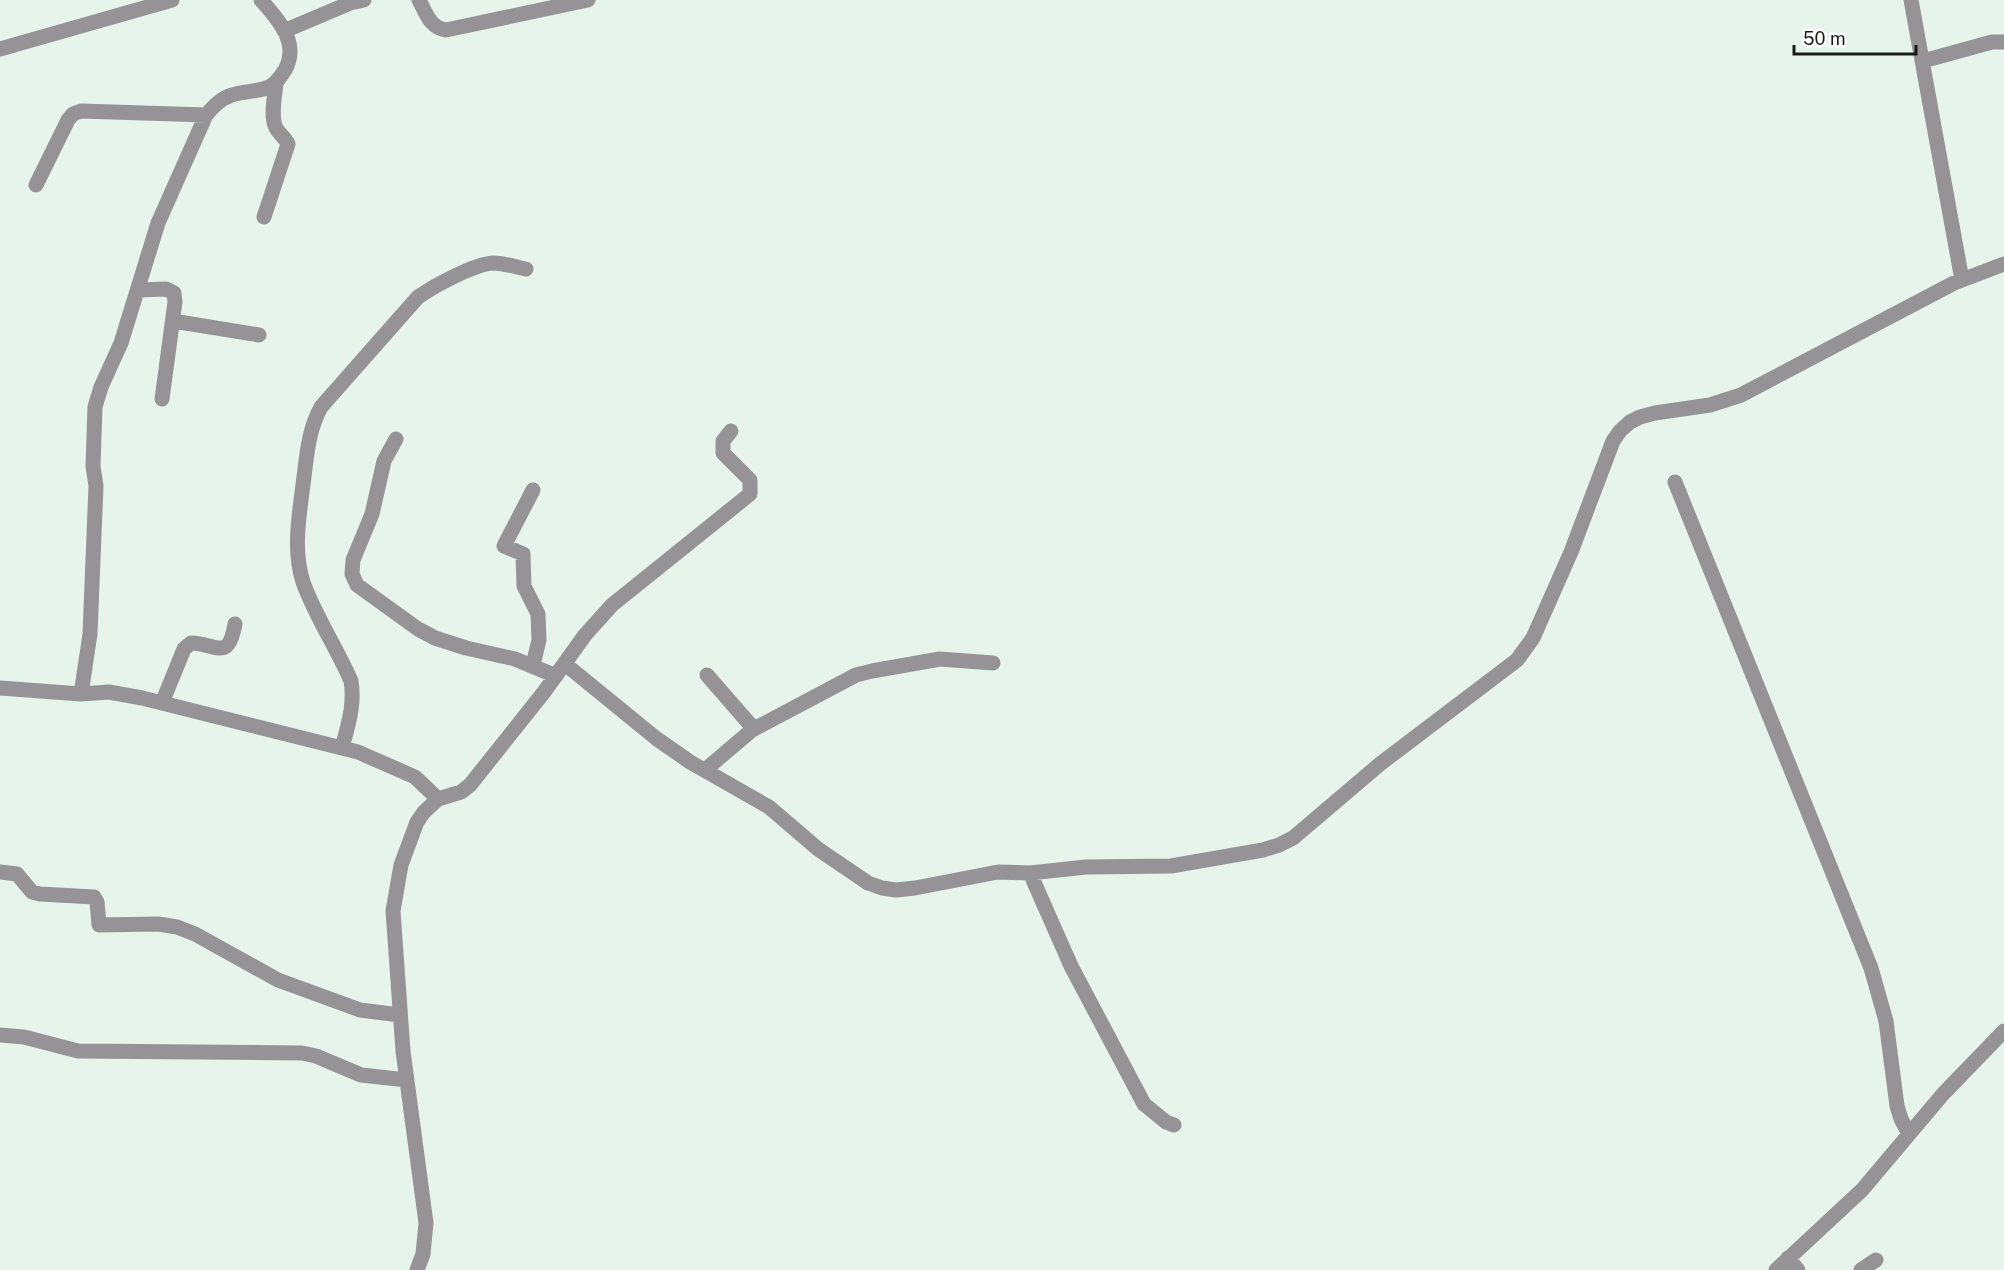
<svg xmlns="http://www.w3.org/2000/svg" width="2004" height="1270" viewBox="0 0 2004 1270" font-family="'Public Sans',sans-serif">
  <style>
    .lines { fill: none; stroke-linecap: round; stroke-linejoin: round }
    .minor { stroke: #969397; stroke-width: 15 }
  </style>
  <rect width="100%" height="100%" fill="#e7f4ec"/>
  <g class="lines">
    <path class="minor" d="M419 0C426 13 430 28 446 30L588 0
      M1911 0 1962 280
      M284 31 350 3 364 0
      M0 49 172 0
      M1923 61 1992 42H2004
      M36 185 68 120 73 114 81 111 206 115
      M264 217 288 144C285 137 279 134 276 128 270 116 275 96 276 83
      M138 290 166 289 174 293 175 302 162 399
      M173 321 259 335
      M396 439 384 461 372 514 353 560 352 574 357 585 418 629 435 638 466 648 515 659 556 676
      M1675 482 1871 968 1886 1021 1897 1106 1901 1119 1909 1134
      M533 490 504 546 523 554 524 586 538 614 539 640 533 665
      M565 664 657 739 690 762 769 807 818 849 868 883 882 888 896 890 915 888 998 872 1030 873 1086 867 1171 866 1263 850 1279 845 1293 838 1380 764 1517 660 1533 638 1571 552 1613 441 1620 431 1630 422 1640 417 1655 413 1710 405 1741 395 1954 283 2004 264
      M707 675 754 729
      M0 688 81 694 109 692 142 698 358 752 415 777 438 799
      M81 694 90 634 96 486 93 466 95 407 101 387 121 343 158 223 206 115C213 107 221 98 232 95 244 91 257 92 269 87 277 83 280 77 285 70 300 43 278 19 261 0
      M162 703 184 649 191 643C218 644 228 662 235 624
      M342 748C348 725 355 705 351 681 337 648 315 616 303 582 292 548 300 511 304 477 307 452 309 429 321 407L418 297C434 286 474 264 493 263 504 263 516 267 526 269
      M705 770 752 730 856 675 872 671 940 659 993 663
      M0 872 17 874 32 892 40 894 94 897 97 902 99 925 158 924 177 927 195 934 278 980 360 1010 400 1015
      M1030 873 1071 966 1144 1104 1166 1122 1174 1125
      M0 1035 24 1037 78 1051 302 1053 316 1056 361 1075 407 1080
      M1788 1258 1798 1270
      M417 1270 423 1254 426 1223 403 1051 393 911 401 865 417 822 424 812 438 799 461 792 470 785 544 692 585 635 612 605 750 494V480L723 453V441L731 431
      M1776 1270 1862 1190 1943 1094 2004 1031
      M1861 1270 1876 1260"/>
  </g>
  <path d="M1794 45v9h122v-9" fill="none" stroke="#171b18" stroke-width="3"/>
  <text x="1803" y="45" font-size="18" fill="#171b18" stroke="#ffffff" stroke-width="4.5" paint-order="stroke">50 m</text>
</svg>
